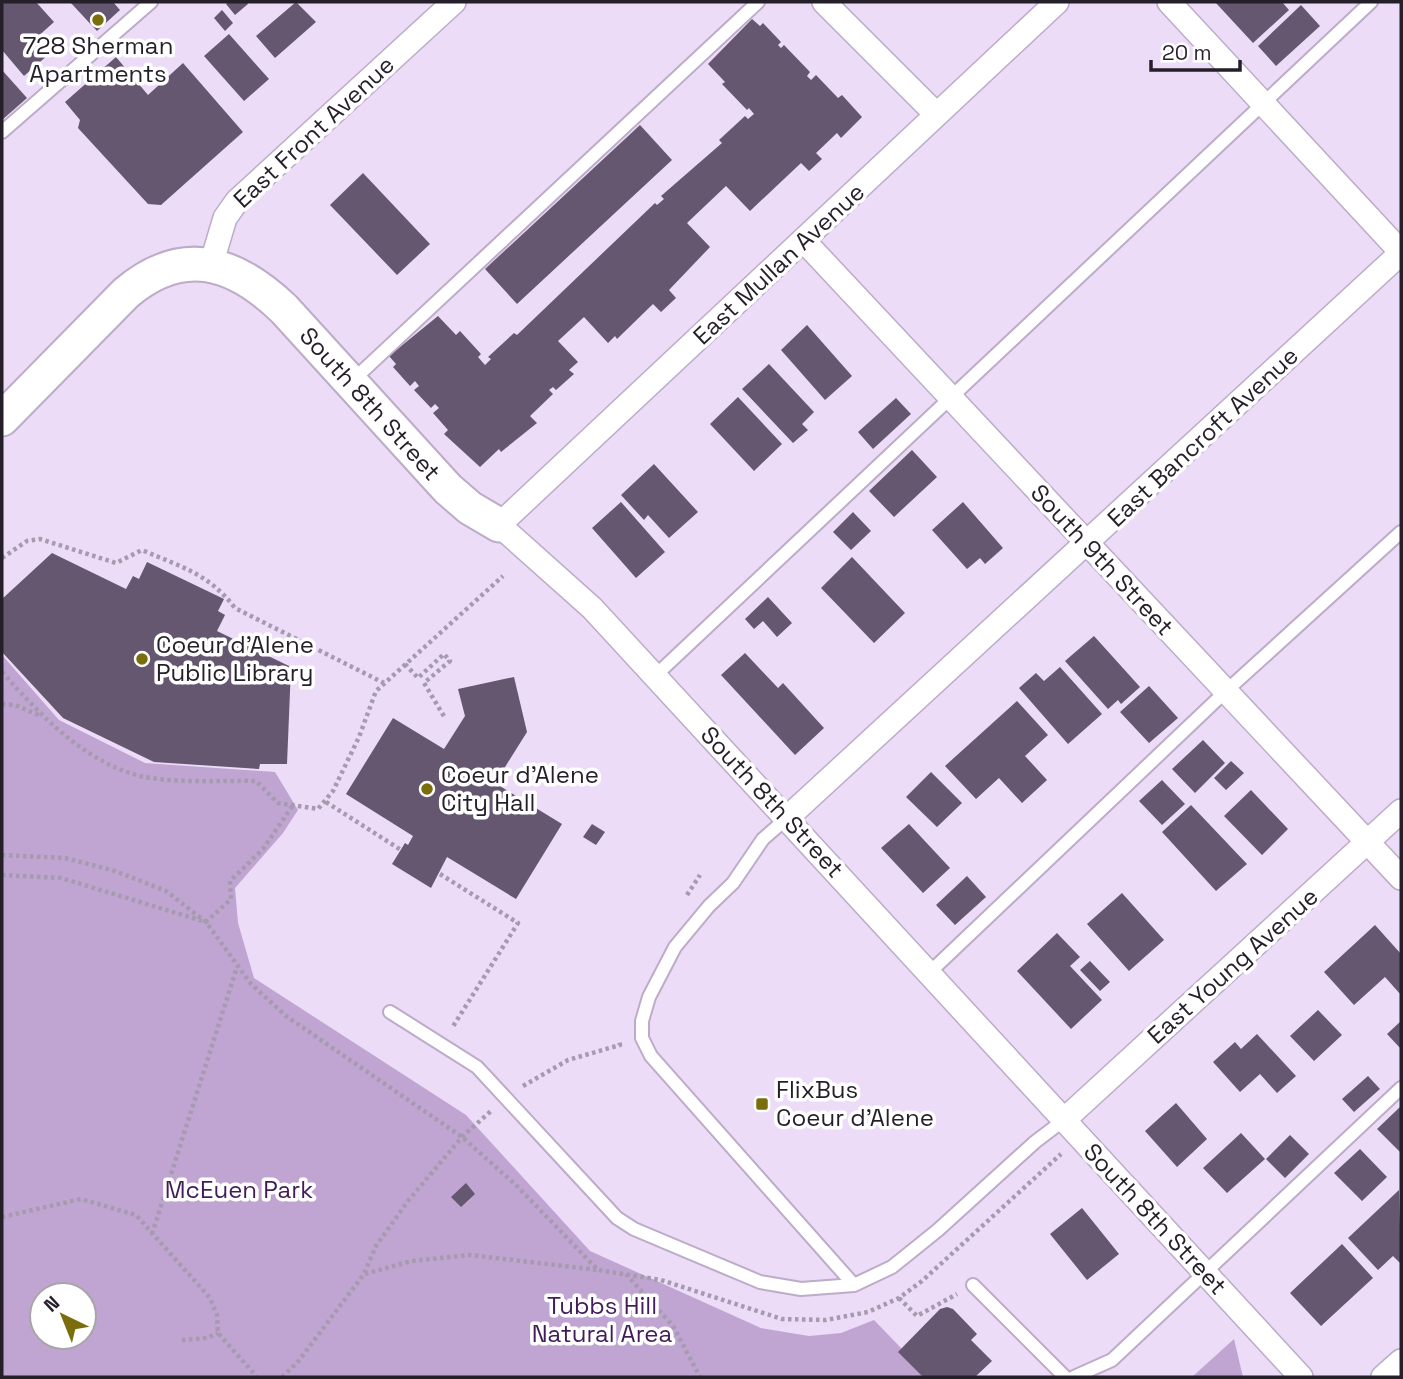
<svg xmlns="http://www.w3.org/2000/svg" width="1403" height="1379" viewBox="0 0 1403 1379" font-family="'Space Grotesk',sans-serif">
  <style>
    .green { fill: #c0a5d2; fill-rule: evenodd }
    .building { fill: #65576f }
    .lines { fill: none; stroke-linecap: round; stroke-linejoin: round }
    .lane-casing { stroke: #bcacc7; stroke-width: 16 }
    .street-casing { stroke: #bcacc7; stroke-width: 26 }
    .secondary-casing { stroke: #bcacc7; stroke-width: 37 }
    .path { stroke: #a69aaf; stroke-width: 4.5; stroke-dasharray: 3.5 3.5; stroke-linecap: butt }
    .lane { stroke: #fff; stroke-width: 12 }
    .street { stroke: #fff; stroke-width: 23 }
    .secondary { stroke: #fff; stroke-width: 33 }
    .poi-dot { fill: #796e0b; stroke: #fff; stroke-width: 2.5 }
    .labels { text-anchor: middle; stroke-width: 7; stroke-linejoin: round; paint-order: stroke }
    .poi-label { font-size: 24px; fill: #251f29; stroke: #fff; text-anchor: start }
    .street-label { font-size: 24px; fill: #251f29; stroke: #fff }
    .park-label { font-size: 24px; fill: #421c58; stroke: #fff }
  </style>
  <rect width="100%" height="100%" fill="#ecdcf7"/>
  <path class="green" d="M2 655 59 720 145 763 275 772 298 810 283 833 235 888 238 923 254 978 466 1115 590 1251 761 1328 809 1336 841 1333 874 1320 929 1377H2ZM42 1295H84V1337H42Z
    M1234 1339 1243 1377H1192Z"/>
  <path class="building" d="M2 2H36L54 22 35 39 49 54 24 76 2 50Z
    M70 2H113L120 10 97 31Z
    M229 2H247L248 4 235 15 226 4Z
    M296 2 316 22 275 58 256 36Z
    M1215 2H1282L1289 10 1253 43Z
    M1301 5 1320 26 1276 66 1258 46Z
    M222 10 233 23 225 31 214 18Z
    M752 19 760 26 763 23 781 42 778 45 781 48 784 45 810 72 807 76 811 80 816 75 838 98 842 95 862 117 841 138 837 133 816 153 822 159 809 171 801 163 750 211 726 186 687 223 710 247 669 290 676 298 661 312 653 304 617 339 615 336 608 343 584 317 558 341 578 362 569 370 574 374 556 390 553 387 549 390 553 394 530 416 537 423 501 452 499 449 480 467 444 434 448 430 433 413 439 408 435 404 431 408 414 390 419 386 415 381 410 386 393 367 396 364 389 356 438 316 456 335 460 331 481 354 478 357 485 365 491 359 488 357 514 333 517 335 655 203 657 205 664 199 661 196 722 143 719 140 745 116 748 119 754 114 749 108 747 110 722 84 725 82 708 64Z
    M229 34 269 79 244 101 204 56Z
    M116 57 148 95 183 63 243 132 161 205 148 204 78 128 80 120 65 102Z
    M2 70 27 98 2 120Z
    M640 125 672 160 517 304 485 269Z
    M363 173 430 244 397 275 330 205Z
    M807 325 852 376 825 400 781 350Z
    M769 364 814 412 802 424 808 430 793 443 742 389Z
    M738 397 782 444 754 471 710 424Z
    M896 398 911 414 873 449 858 432Z
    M912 450 937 477 894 517 869 491Z
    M654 464 698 512 669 538 648 515 644 520 621 495Z
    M621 502 665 552 636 578 592 528Z
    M963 502 1003 548 985 564 980 558 967 569 932 530Z
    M853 512 871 531 851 550 833 532Z
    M52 553 126 589 133 576 139 579 147 562 224 599 218 611 225 615 217 631 291 667 287 764H260L259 769 154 762 63 718 2 652V599Z
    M852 557 905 613 874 643 821 588Z
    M768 597 792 623 777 637 763 621 754 629 745 619Z
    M1094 636 1140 687 1121 704 1118 700 1108 709 1065 661Z
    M745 653 778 688 783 683 824 728 795 755 721 675Z
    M1060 667 1102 714 1068 744 1019 688 1036 673 1044 681Z
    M514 677 527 732 495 783 562 824 516 899 447 857 431 888 392 864 405 843 408 845 413 836 346 794 393 718 444 749 465 716 458 689Z
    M1149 686 1178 718 1149 743 1120 712Z
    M1017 701 1048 735 1025 756 1047 780 1022 803 999 778 976 799 945 766Z
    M1203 740 1225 763 1195 793 1172 769Z
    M1231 761 1244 773 1226 790 1214 778Z
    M931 772 962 803 937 827 906 797Z
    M1162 780 1185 804 1162 825 1139 801Z
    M1251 790 1288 829 1262 855 1224 816Z
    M1191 805 1247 864 1216 891 1162 832Z
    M592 824 605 832 596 845 583 837Z
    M909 824 950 868 923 893 881 848Z
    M967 876 986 897 955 925 936 905Z
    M1122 893 1164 940 1129 971 1087 924Z
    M1375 925 1401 954V995L1385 977 1354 1005 1324 972Z
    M1057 933 1080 957 1070 966 1102 1000 1071 1029 1017 971Z
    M1090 961 1110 982 1100 991 1080 970Z
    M1318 1010 1342 1035 1314 1061 1290 1036Z
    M1401 1021V1049L1387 1034Z
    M1257 1034 1296 1076 1277 1093 1260 1074 1240 1092 1213 1062 1235 1042 1241 1049Z
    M1368 1076 1380 1089 1354 1112 1342 1099Z
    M1176 1103 1207 1139 1177 1167 1145 1131Z
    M1400 1107 1401 1109V1153L1377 1129Z
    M1241 1133 1265 1159 1227 1193 1203 1168Z
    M1290 1135 1309 1154 1285 1178 1266 1159Z
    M1360 1149 1387 1177 1362 1201 1334 1173Z
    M466 1183 475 1194 461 1207 451 1197Z
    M1399 1190 1401 1264 1393 1256 1378 1270 1348 1238Z
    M1082 1208 1119 1254 1087 1280 1050 1234Z
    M1342 1244 1373 1278 1321 1326 1290 1293Z
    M947 1307 953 1309 977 1334 971 1340 992 1361 975 1377H923L898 1352 940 1309Z"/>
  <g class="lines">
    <defs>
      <path id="lane" d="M2 132 151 2
        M352 381 758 2
        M655 676 1371 2
        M787 818 763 839 733 883 709 906 675 947 649 997 642 1021V1038L651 1056 854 1285
        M929 973 1225 692 1401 532
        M390 1012 477 1067 617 1218 634 1229 760 1282 801 1289 854 1285 892 1267 938 1230 1035 1142 1064 1120
        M973 1285 1065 1377
        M1074 1377 1112 1360 1401 1088"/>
      <path id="street" d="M824 2 936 114
        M1057 2 499 525 592 608 1301 1377
        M1169 2 1401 252
        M804 241 1401 878
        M211 265 225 218 237 201 454 2
        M787 818 1401 253
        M1064 1120 1401 811
        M1383 1377 1401 1361"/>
      <path id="secondary" d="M2 419 126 293C183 245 234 261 284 309L448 489 470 508 499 525"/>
    </defs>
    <use href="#lane" class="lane-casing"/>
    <use href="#street" class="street-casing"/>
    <use href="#secondary" class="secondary-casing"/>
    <path class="path" d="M2 558 27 541 40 539 116 563 142 550C181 567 208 573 235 608L384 683
      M405 664 418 678 444 654 450 661 424 683 445 718
      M2 672C37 711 76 754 127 772 162 785 218 780 256 781L278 803 318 809 333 791 359 737 376 691 503 576
      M2 704 15 705 41 716
      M326 802 401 850
      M2 855 65 858 115 871 166 891 206 922 251 984 286 1016 462 1137 516 1185 598 1270 661 1280 782 1319 826 1320 868 1312 899 1298 922 1281 1061 1154
      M440 874 518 923 452 1028
      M2 875 61 878 206 922 231 899 230 881 263 849 293 805
      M687 895 700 875
      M523 1086 568 1060 620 1045 619 1040
      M2 1217 81 1199 136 1215 210 1298 217 1315 218 1333 257 1377
      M152 1234 237 967
      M365 1274 411 1261 470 1255 598 1270
      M626 1274 673 1326 700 1377
      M899 1298 917 1316 957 1294
      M182 1340 207 1338 218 1333
      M282 1377 297 1363 364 1274 376 1246 408 1201 462 1137 492 1110"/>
    <use href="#lane" class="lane"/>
    <use href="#street" class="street"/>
    <use href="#secondary" class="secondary"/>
  </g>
  <g class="poi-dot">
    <circle cx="98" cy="20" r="7"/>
    <circle cx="142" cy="659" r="7"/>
    <circle cx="427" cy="789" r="7"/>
    <rect x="755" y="1097" width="14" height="14" rx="3.5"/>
  </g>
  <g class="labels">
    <g class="poi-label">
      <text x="98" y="54" text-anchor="middle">728 Sherman<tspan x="98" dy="28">Apartments</tspan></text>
      <text x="156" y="653">Coeur d'Alene<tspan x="156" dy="28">Public Library</tspan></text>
      <text x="441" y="783">Coeur d'Alene<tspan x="441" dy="28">City Hall</tspan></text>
      <text x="776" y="1098">FlixBus<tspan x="776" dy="28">Coeur d'Alene</tspan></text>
    </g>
    <g class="street-label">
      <text transform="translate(314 132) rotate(-43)" y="8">East Front Avenue</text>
      <text transform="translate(779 264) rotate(-43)" y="8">East Mullan Avenue</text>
      <text transform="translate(370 404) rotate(48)" y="8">South 8th Street</text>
      <text transform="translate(1203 437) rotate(-43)" y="8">East Bancroft Avenue</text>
      <text transform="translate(1102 560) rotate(47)" y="8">South 9th Street</text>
      <text transform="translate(772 802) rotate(47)" y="8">South 8th Street</text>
      <text transform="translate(1233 966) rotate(-42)" y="8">East Young Avenue</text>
      <text transform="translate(1155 1219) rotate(47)" y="8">South 8th Street</text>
    </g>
    <g class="park-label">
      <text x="239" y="1198">McEuen Park</text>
      <text x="602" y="1314">Tubbs Hill<tspan x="602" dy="28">Natural Area</tspan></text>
    </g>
  </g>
  <rect width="1403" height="1379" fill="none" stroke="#251f29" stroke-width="7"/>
  <g transform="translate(63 1316) rotate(317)"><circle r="33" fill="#ffffff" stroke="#a8a5a9" stroke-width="2"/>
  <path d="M0-5L12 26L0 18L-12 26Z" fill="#796e0b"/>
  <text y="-10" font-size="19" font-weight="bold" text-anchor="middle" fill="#251f29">N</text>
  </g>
  <path d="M1151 60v10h89v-10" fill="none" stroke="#251f29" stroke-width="3.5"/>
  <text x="1162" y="60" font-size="21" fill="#251f29" stroke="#ffffff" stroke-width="5" paint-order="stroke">20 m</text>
</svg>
